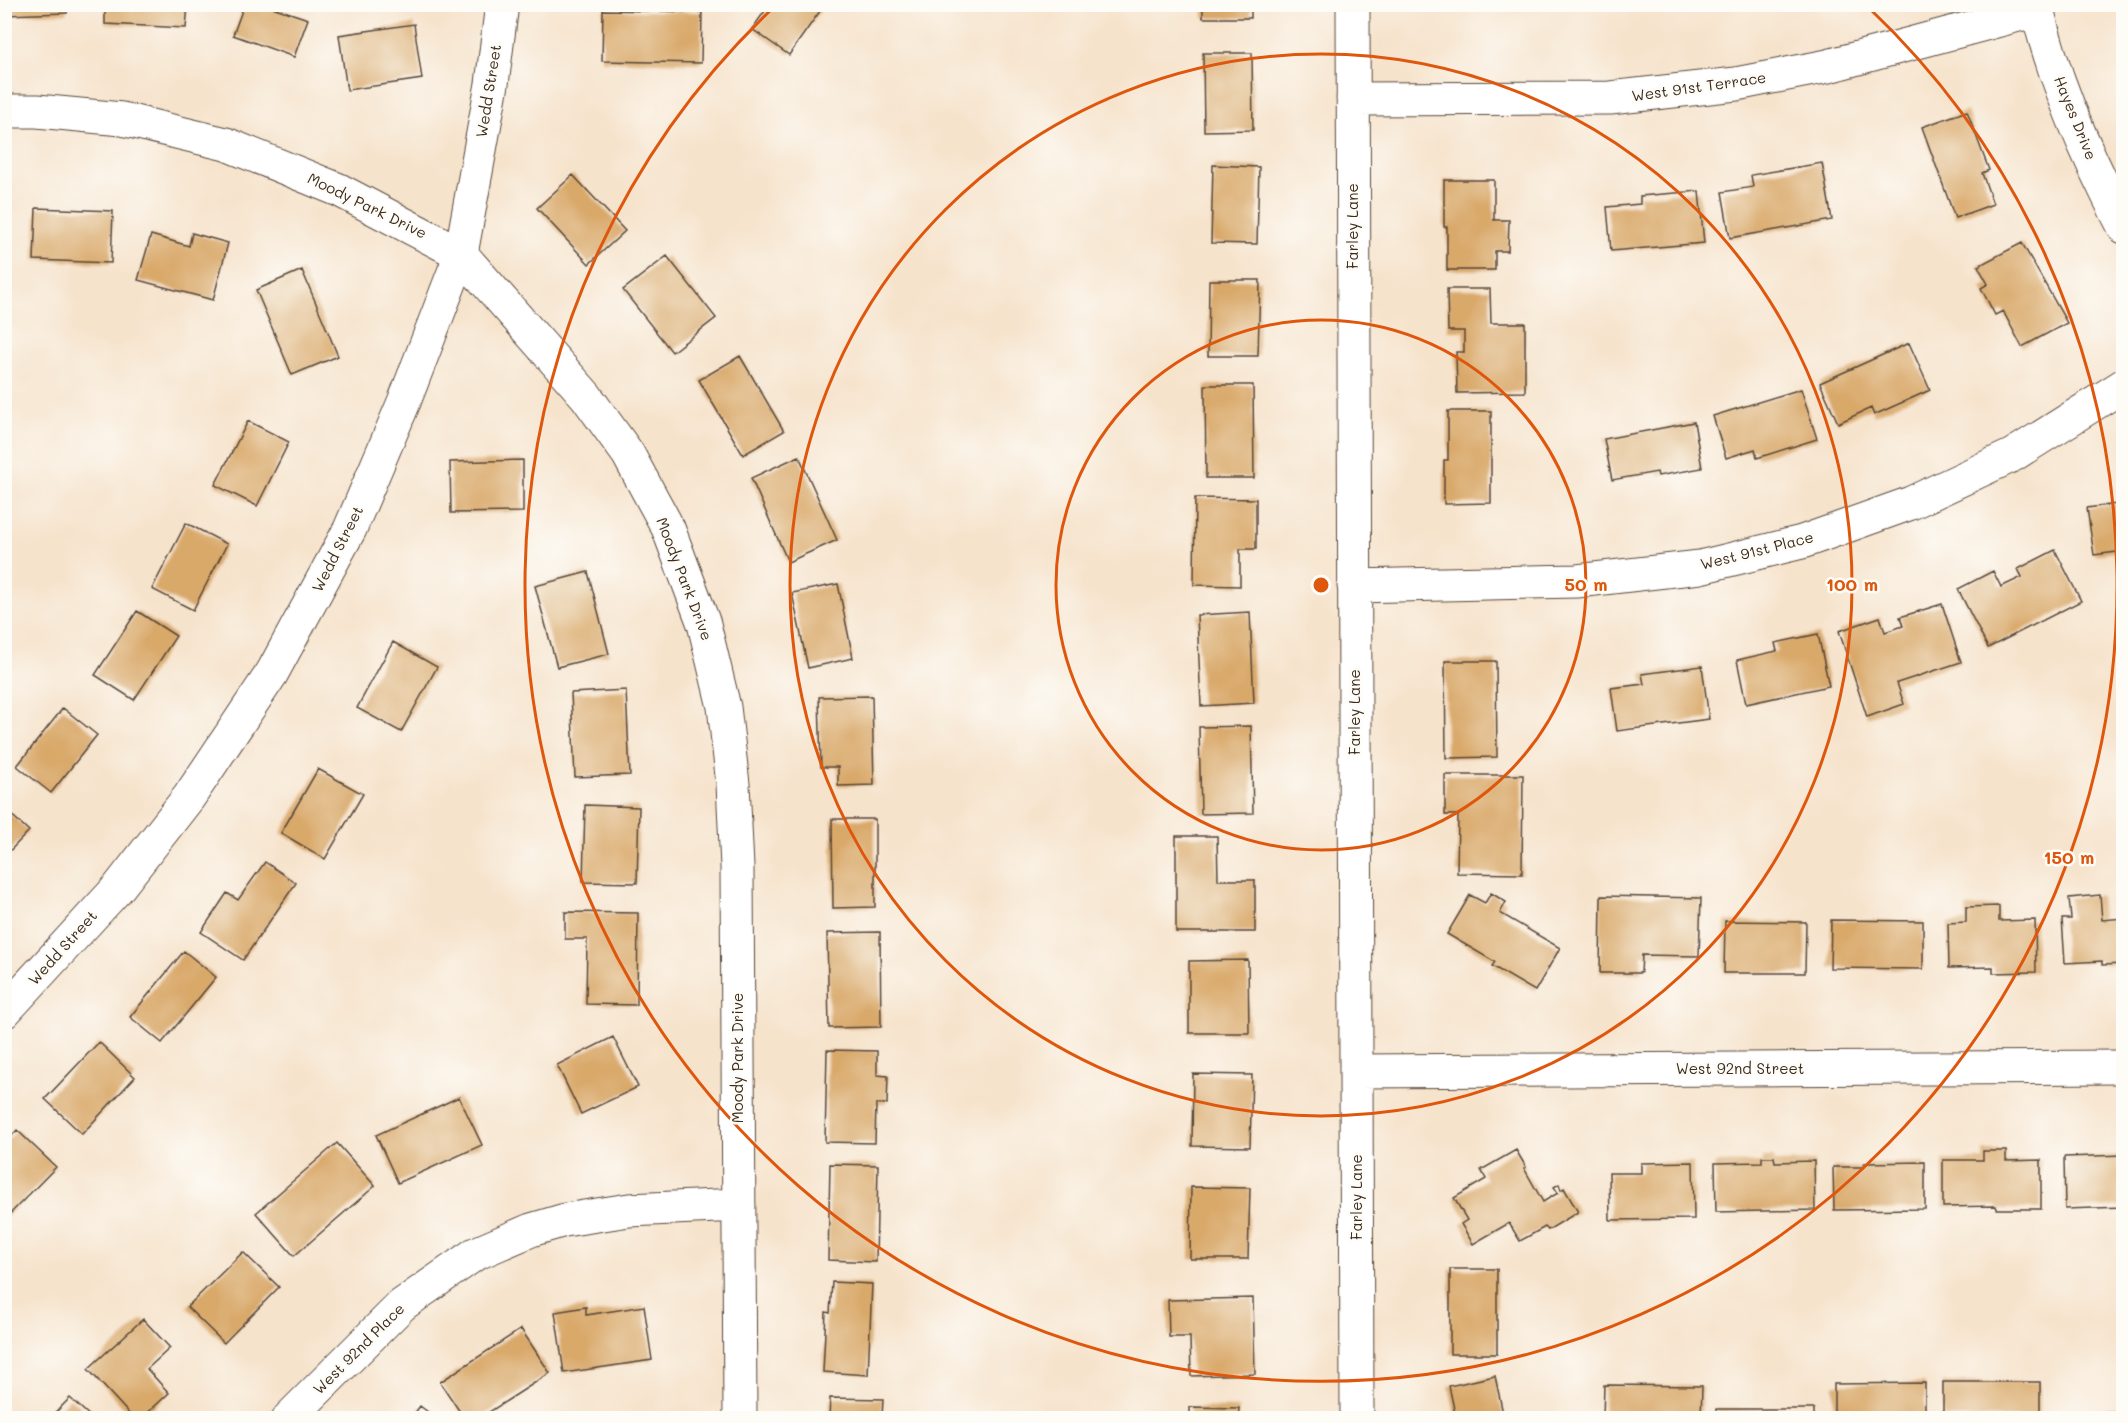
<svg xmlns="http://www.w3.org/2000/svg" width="2128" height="1423" viewBox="0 0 2128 1423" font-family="Mali,sans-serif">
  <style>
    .building { fill: #d9a96b }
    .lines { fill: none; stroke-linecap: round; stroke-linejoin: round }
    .minor-casing { stroke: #574638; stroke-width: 35 }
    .minor { stroke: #fff; stroke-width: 33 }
    .ring { fill: none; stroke: #df570d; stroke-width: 3 }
    .labels { text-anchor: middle; stroke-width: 5; stroke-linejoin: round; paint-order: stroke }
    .street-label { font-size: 15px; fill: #3b2a1e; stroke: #fdfcf7 }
    .centre { fill: #df570d; stroke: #fdfcf7; stroke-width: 3 }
    .ring-label { font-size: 18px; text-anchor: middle; font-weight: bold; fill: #df570d; stroke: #fdfcf7; stroke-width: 5; stroke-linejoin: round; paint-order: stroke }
  </style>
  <rect width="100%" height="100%" fill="#fdfcf7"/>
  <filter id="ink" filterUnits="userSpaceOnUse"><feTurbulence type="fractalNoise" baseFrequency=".0167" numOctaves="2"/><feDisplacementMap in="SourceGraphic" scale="12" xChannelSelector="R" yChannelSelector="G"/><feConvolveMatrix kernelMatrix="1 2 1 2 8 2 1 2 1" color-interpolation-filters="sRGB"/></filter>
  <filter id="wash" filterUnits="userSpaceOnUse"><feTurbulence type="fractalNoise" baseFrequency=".008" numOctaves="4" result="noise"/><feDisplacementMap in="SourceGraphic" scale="24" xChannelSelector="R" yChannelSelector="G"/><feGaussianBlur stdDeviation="1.35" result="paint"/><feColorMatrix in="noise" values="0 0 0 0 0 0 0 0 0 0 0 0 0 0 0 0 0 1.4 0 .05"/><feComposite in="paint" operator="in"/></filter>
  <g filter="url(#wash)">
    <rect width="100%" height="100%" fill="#f6e3cc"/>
    <g id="blocks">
      <path class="building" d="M4 4H67V13L4 15Z
        M105 4H188L186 28 105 24Z
        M770 4H825L789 55 752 29Z
        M1203 4H1251V18H1203Z
        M244 5H266L308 19 294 57 233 35Z
        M603 10 702 12 701 63 602 61Z
        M414 24 422 79 347 90 339 35Z
        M1203 53H1252L1253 130 1204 131Z
        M1967 111 1989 170 1982 173 1993 204 1955 218 1922 127Z
        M1822 163 1832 220 1730 238 1722 192 1753 187 1751 175Z
        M1213 165 1259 167 1257 244 1211 243Z
        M573 175 625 231 589 264 537 208Z
        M1444 180H1494V220H1509L1508 251H1495V270H1447V227H1444Z
        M1699 191 1704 243 1611 251 1607 207 1640 204V196Z
        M36 208 113 211 111 263 34 260Z
        M192 233 228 243 213 300 138 280 151 235 189 246Z
        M2022 243 2067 323 2022 347 2003 311 1995 315 1981 288 1988 284 1978 266Z
        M667 256 716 318 672 352 623 290Z
        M302 270 338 356 292 375 256 290Z
        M1209 280H1260L1258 356H1208Z
        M1447 289H1490L1491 323H1525V392L1457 393 1456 352H1464V331H1448Z
        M1909 343 1930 390 1874 415 1871 408 1838 423 1820 383Z
        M740 356 784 431 743 455 699 380Z
        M1205 385H1253L1254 478H1206Z
        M1801 389 1817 439 1757 458 1755 449 1726 458 1713 416Z
        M1448 411H1491V503L1444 504V460H1448Z
        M248 421 289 442 257 506 215 485Z
        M1694 422 1702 468 1658 476 1657 472 1612 480 1604 439Z
        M799 456 837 540 788 562 751 478Z
        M523 460V512L451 513 450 462Z
        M1195 498 1256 499V549H1240V586L1194 585Z
        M2124 503V551L2094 555 2087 508Z
        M186 523 227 544 193 610 152 589Z
        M2055 550 2081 601 1988 648 1958 589 1993 571 2001 587 2022 577 2018 569Z
        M588 572 609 654 557 667 535 586Z
        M838 584 853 658 808 668 792 593Z
        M1942 604 1961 662 1897 683 1904 704 1867 717 1839 631 1880 617 1885 632 1903 626 1900 617Z
        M137 611 176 636 134 700 95 675Z
        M1250 612 1254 703 1201 706 1197 615Z
        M1818 634 1829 686 1746 704 1737 660 1777 651 1775 643Z
        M393 642 437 667 401 732 357 708Z
        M1445 661H1496L1497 757 1446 758Z
        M1702 666 1709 719 1617 731 1611 688 1644 684 1642 674Z
        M626 690 630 775 575 777 571 693Z
        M872 696 874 785 838 786V767H821L819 697Z
        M63 708 97 735 51 793 17 766Z
        M1251 726 1253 813 1201 814 1199 727Z
        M318 769 363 794 325 859 281 833Z
        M1445 775H1523L1522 874 1457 873 1458 815H1445Z
        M585 805 639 807 637 883 583 882Z
        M4 808 29 831 4 857Z
        M832 819H875V907L833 908Z
        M1176 836H1217L1218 880H1255V932H1176Z
        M265 862 296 883 243 960 201 932 227 893 238 900Z
        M1491 893 1506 902 1500 913 1560 948 1535 991 1492 966 1495 962 1447 934 1470 895 1485 903Z
        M2100 895 2102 920 2124 918V964L2102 965V961L2065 963 2062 919H2071L2069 898Z
        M1601 896 1701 898 1699 956 1642 955 1641 973H1600Z
        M1999 906V921L2035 920 2036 972 1993 973V967L1949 968 1948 923 1966 922V907Z
        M565 912 638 913 637 1005 586 1004 587 939H565Z
        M1831 920 1923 921V969L1830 968Z
        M1725 921 1806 922 1805 973H1724Z
        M880 932 881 1027 829 1028 827 933Z
        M184 951 216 977 162 1043 130 1017Z
        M1248 960 1249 1033H1189V961Z
        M613 1037 638 1087 581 1114 557 1065Z
        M99 1042 135 1077 82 1134 45 1099Z
        M827 1050 877 1051V1075L888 1076 887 1104H876L875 1143 825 1142Z
        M1193 1074 1252 1075 1250 1147 1192 1146Z
        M459 1097 482 1145 398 1183 376 1135Z
        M17 1130 56 1167 4 1220V1144Z
        M337 1143 375 1186 294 1256 256 1213Z
        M1516 1150 1526 1167 1524 1168 1543 1202 1558 1193 1554 1187 1559 1184 1561 1190 1564 1188 1578 1212 1548 1230 1545 1227 1520 1241 1509 1223 1473 1244 1461 1224 1467 1220 1454 1198 1486 1179 1481 1170Z
        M1983 1151H2006V1161L2041 1160V1209H1997L1996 1206 1943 1207V1160H1983Z
        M2124 1155V1207L2065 1209 2064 1157Z
        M1762 1157H1774L1775 1162 1814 1161 1815 1210 1716 1212 1715 1163 1762 1162Z
        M1693 1162 1694 1219 1610 1220 1609 1173H1641V1163Z
        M1925 1162V1209L1834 1210 1833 1167H1864V1163Z
        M830 1164 878 1165 876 1262 828 1260Z
        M1191 1187 1250 1188 1248 1259H1190Z
        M243 1252 279 1287 224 1343 187 1307Z
        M1450 1269H1497V1354H1450Z
        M832 1282 872 1284 868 1375 823 1372 826 1312 830 1313Z
        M1253 1298 1255 1374 1191 1376 1190 1337H1169L1168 1300Z
        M644 1306 652 1360 564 1373 555 1312 586 1307V1315Z
        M143 1319 170 1348 147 1369 169 1393 142 1418H133L88 1369Z
        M521 1329 550 1373 480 1418H464L440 1382Z
        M1495 1376 1504 1418H1456L1449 1386Z
        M1943 1382H2040V1418H1943Z
        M1925 1383V1418H1834V1384Z
        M1604 1385 1702 1386 1701 1418H1603Z
        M70 1398 92 1418H50Z
        M830 1398 883 1399 882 1418H829Z
        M420 1406 436 1418H411Z
        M1190 1407 1239 1408 1238 1418H1190Z
        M1716 1409H1814V1418H1716Z
        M2124 1411V1418H2060V1413Z"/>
    </g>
  </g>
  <g filter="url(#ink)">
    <use href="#blocks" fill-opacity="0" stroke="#574638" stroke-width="1.5"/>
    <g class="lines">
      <defs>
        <path id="minor" d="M1353 4 1357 1418
          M2036 4C2053 80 2088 158 2124 227
          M1353 99 1610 98 1736 84 1828 66 2037 10
          M4 111H37L122 119 226 144 339 190 461 254 586 396 628 454 668 528 704 624 724 707 733 784 737 867 740 1418
          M1354 586 1577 581 1700 567 1802 542 1911 503 2013 455 2124 385
          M4 1012 118 888 189 797 272 673 350 529 404 402 461 254 492 84 502 4
          M1357 1071 2124 1067
          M289 1418 402 1305 475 1254 531 1230 565 1220 629 1210 739 1205"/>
      </defs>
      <use href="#minor" class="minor-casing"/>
      <use href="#minor" class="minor"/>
    </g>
  </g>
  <g class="ring">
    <circle cx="1321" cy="585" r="265"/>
    <circle cx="1321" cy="585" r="531"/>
    <path d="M1869 8A796 796 0 1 1 773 8"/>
  </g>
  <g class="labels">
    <g class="street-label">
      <text transform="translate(1699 87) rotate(-8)" y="5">West 91st Terrace</text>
      <text transform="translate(489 91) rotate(-81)" y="5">Wedd Street</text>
      <text transform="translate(2075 118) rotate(68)" y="5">Hayes Drive</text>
      <text transform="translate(367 206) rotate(26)" y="5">Moody Park Drive</text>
      <text transform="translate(1353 226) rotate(-90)" y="5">Farley Lane</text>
      <text transform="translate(338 549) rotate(-63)" y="5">Wedd Street</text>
      <text transform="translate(1757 551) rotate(-14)" y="5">West 91st Place</text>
      <text transform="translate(684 579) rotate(69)" y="5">Moody Park Drive</text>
      <text transform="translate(1355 712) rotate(-90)" y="5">Farley Lane</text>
      <text transform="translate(63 948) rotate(-48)" y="5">Wedd Street</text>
      <text transform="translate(738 1058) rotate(-90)" y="5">Moody Park Drive</text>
      <text x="1740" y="1074">West 92nd Street</text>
      <text transform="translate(1357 1197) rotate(-90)" y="5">Farley Lane</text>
      <text transform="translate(359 1349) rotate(-45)" y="5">West 92nd Place</text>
    </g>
  </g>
  <circle cx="1321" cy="585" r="9" class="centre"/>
  <g class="ring-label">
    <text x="1586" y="591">50 m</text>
    <text x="1852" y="591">100 m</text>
    <text x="2069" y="864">150 m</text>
  </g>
  <rect width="2128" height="1423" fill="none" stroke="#fdfcf7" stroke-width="24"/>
</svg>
